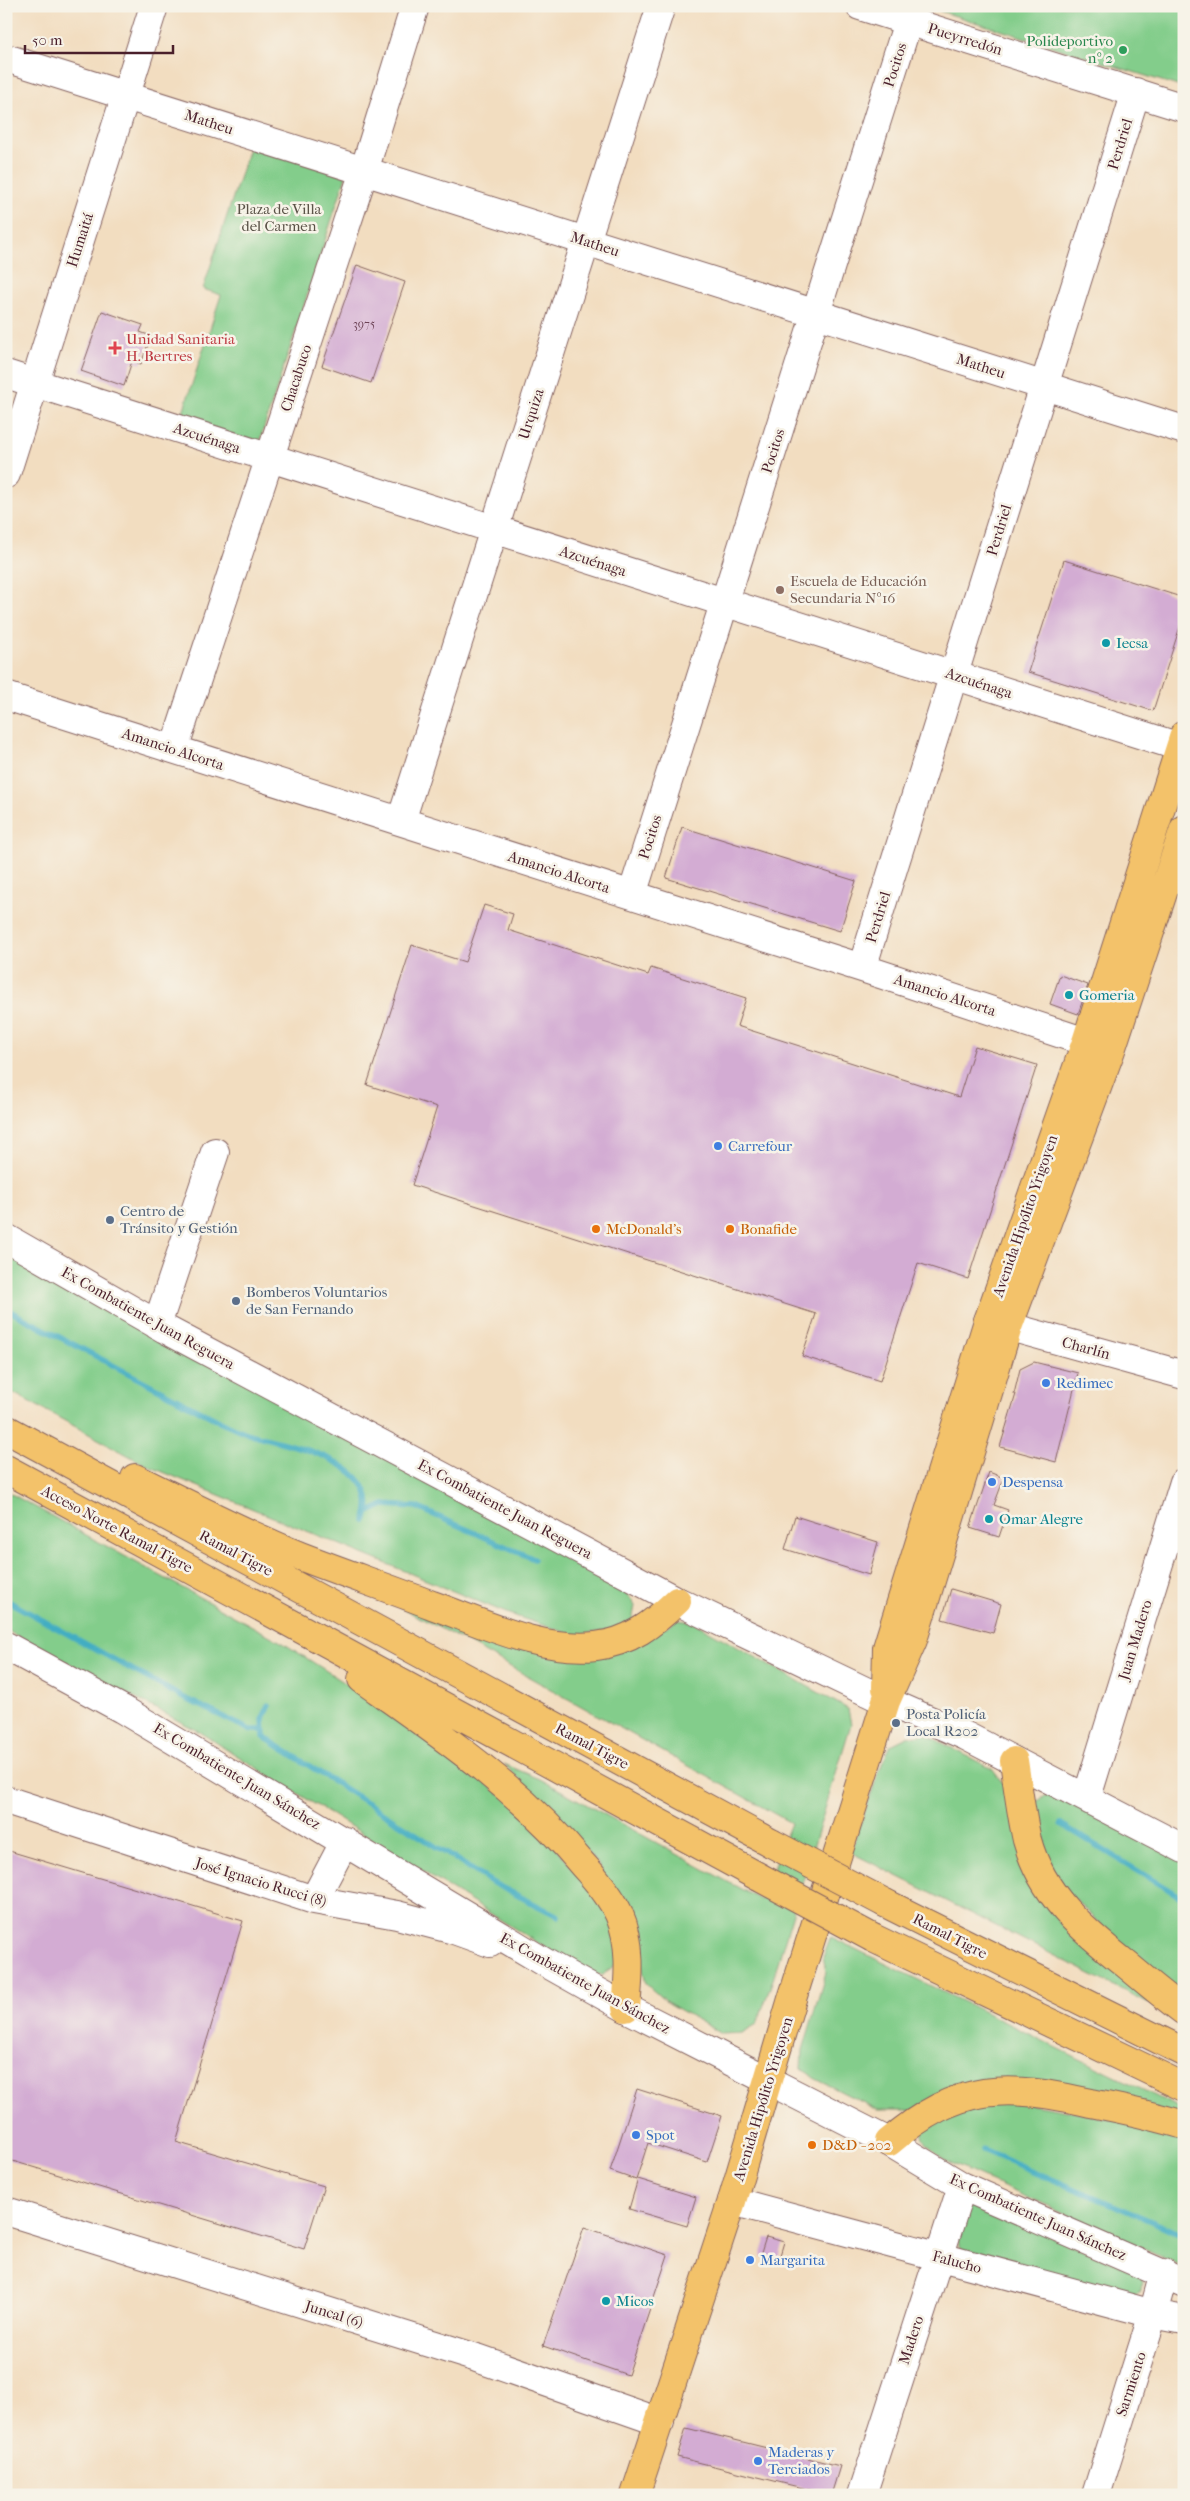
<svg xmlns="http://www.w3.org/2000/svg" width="1190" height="2501" viewBox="0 0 1190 2501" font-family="'IM FELL French Canon',serif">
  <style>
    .green { fill: #83cd8b; stroke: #66765b }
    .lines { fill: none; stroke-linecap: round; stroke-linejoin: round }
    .stream { stroke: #43adc2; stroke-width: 5.5 }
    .building { fill: #d3acd3 }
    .minor-casing { stroke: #85625f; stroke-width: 30 }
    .major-casing { stroke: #85625f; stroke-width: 30 }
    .highway-casing { stroke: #85625f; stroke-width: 30 }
    .minor { stroke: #fff; stroke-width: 28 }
    .major { stroke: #f3c26a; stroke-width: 28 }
    .highway { stroke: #f3c26a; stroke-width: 28 }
    .highway-bridge-casing { stroke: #85625f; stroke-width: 30; stroke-linecap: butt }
    .highway-bridge { stroke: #f3c26a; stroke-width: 28 }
    .leisure-dot { fill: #2e9e5b; stroke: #f7f3e8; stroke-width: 2 }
    .health-dot { fill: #e0444e; stroke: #f7f3e8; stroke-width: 2 }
    .education-dot { fill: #8d6e63; stroke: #f7f3e8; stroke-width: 2 }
    .culture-dot { fill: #0f9aa8; stroke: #f7f3e8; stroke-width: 2 }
    .shop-dot { fill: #3f7fe0; stroke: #f7f3e8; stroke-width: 2 }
    .service-dot { fill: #5c6f8a; stroke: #f7f3e8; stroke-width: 2 }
    .food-dot { fill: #e8710a; stroke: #f7f3e8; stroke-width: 2 }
    .labels { text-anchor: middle; stroke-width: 5; stroke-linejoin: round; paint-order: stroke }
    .number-label { font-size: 12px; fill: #6c4255 }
    .street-label { font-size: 15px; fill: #4a1f2b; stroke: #f7f3e8 }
    .leisure-label { font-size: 15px; fill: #27864d; stroke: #f7f3e8; text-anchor: end }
    .park-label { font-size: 15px; fill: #5b5348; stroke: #f7f3e8 }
    .health-label { font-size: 15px; fill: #be3a42; stroke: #f7f3e8; text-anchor: start }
    .education-label { font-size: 15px; fill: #785e54; stroke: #f7f3e8; text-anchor: start }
    .culture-label { font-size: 15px; fill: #0d838f; stroke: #f7f3e8; text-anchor: start }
    .shop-label { font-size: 15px; fill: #366cbe; stroke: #f7f3e8; text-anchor: start }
    .service-label { font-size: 15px; fill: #4e5e75; stroke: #f7f3e8; text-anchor: start }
    .food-label { font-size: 15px; fill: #c56008; stroke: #f7f3e8; text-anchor: start }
  </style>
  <rect width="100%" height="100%" fill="#f7f3e8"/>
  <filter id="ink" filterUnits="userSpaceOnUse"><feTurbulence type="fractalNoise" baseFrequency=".02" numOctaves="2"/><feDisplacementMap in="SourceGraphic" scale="10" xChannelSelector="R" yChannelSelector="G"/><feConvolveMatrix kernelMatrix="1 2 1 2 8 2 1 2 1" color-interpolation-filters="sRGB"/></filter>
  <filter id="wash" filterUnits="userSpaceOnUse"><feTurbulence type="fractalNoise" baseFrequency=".0096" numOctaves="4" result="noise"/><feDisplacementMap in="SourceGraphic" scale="20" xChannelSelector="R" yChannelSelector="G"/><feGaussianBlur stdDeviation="1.12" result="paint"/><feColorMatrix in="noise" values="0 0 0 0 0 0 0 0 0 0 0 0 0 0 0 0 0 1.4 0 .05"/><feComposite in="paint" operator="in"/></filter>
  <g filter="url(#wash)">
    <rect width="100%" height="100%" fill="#f2ddc0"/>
    <path class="green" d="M937 6H1184V88L940 11Z
      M250 145 346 176 259 443 181 418 221 295 203 289Z
      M6 1245 591 1569 625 1590 635 1606 632 1621 615 1630 574 1635 509 1614 146 1465 6 1389Z
      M6 1491 283 1643 392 1713 528 1815 614 1917 618 1963 603 1974 589 1975 196 1730 6 1630Z
      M332 1571 536 1646 663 1629 677 1620 693 1622 848 1709 851 1724 772 1982 757 2024 742 2033 722 2034 665 2001 646 1984 639 1953 598 1864 537 1796 504 1764 540 1779 761 1900 791 1823 466 1642Z
      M925 1734 992 1769 1008 1790 1015 1830 1156 2007 850 1852 882 1764 891 1745 907 1737Z
      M1047 1795H1063L1184 1858V1992L1146 1967 1066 1891 1039 1850 1033 1804Z
      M831 1937 1184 2110V2117L1096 2094 915 2110H878L814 2078 802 2068 803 2050 826 1972 823 1957Z
      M989 2097 1128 2122 1184 2140V2267L970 2172C952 2163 923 2153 922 2129Z
      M975 2205 1142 2274 1144 2282 1140 2292 1131 2295 964 2251 959 2247 958 2238 969 2208Z"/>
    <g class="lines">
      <path class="stream" d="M6 1309 221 1422C232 1426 242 1432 253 1435 291 1445 388 1463 365 1521
        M369 1512 384 1505 416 1507 534 1559
        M6 1600 180 1696 250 1730H262
        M269 1705 263 1718 264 1737 493 1883 558 1916
        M1061 1824 1184 1899
        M983 2150 1184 2235"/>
    </g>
    <g id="blocks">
      <path class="building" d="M357 265 405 282 371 383 322 366Z
        M102 311 143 325 140 332 151 336 141 364 132 361 124 386 81 371Z
        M1064 560 1184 598V614L1153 711 1028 672Z
        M682 827 856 881 840 931 666 878Z
        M484 905 513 914 508 930 648 975 651 968 746 998 737 1026 959 1097 975 1046 1037 1065 968 1279 918 1263 880 1381 802 1356 816 1314 412 1185 437 1107 367 1085 412 945 465 962Z
        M1060 975 1088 985 1078 1014 1050 1004Z
        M1034 1362 1078 1373 1056 1462 1000 1447 1016 1394H1014L1020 1369Z
        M989 1472 1004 1478 994 1505 1008 1510 999 1537 970 1528Z
        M795 1516 878 1542 869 1575 785 1549Z
        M951 1589 1001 1604 993 1633 942 1619Z
        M6 1850 243 1921 176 2142 324 2186 304 2249 6 2159Z
        M637 2089 722 2116 707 2162 648 2143 636 2180 610 2171Z
        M638 2179 696 2197 687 2226 629 2209Z
        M584 2227 668 2255 628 2375 543 2346Z
        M766 2237 784 2242 778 2262 760 2256Z
        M686 2428 840 2466 831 2495 677 2457Z"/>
    </g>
  </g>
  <g filter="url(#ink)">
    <use href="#blocks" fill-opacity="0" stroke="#85625f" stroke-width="1"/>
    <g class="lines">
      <defs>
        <path id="minor" d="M860 6 1184 108
          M6 58 1184 430
          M6 374 1180 747
          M6 474 154 6
          M6 696 862 968 1107 1049
          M174 749 364 171 415 6
          M401 821 661 6
          M632 895 913 6
          M862 968 1136 92
          M6 1238 165 1329 677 1601 886 1701 966 1736 1184 1849
          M988 1321 1184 1375
          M157 1325 215 1152
          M6 1646 122 1709 546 1963 626 2008 889 2142 962 2186 1184 2283
          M1087 1797 1184 1482
          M6 1800 314 1900 397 1915 454 1930 490 1943
          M314 1900 345 1841
          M732 2201 1153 2314 1184 2320
          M6 2211 477 2358 660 2422
          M862 2495 962 2186
          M1096 2495 1153 2314 1164 2273"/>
        <path id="major" d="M886 1688 887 1648 988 1321 1086 1042 1184 735
          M635 2495 732 2201 792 1999 886 1701 913 1640 1008 1327 1111 1050 1184 829"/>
        <path id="highway" d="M6 1429 771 1843
          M6 1469 759 1877
          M135 1478C190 1505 244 1533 300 1556 344 1573 388 1588 432 1605 483 1623 541 1652 596 1646 630 1642 653 1624 677 1601
          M362 1679C441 1735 521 1789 583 1865 596 1879 611 1897 619 1914 632 1943 629 1977 626 2008
          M1014 1761C1018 1787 1021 1814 1027 1840 1042 1896 1084 1931 1127 1965 1146 1981 1164 1996 1184 2011
          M885 1903 1184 2052
          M873 1938 1184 2087
          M889 2142C959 2082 1006 2084 1091 2103 1122 2109 1154 2116 1184 2125"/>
      </defs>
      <use href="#minor" class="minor-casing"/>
      <use href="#major" class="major-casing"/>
      <use href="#highway" class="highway-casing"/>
      <use href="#minor" class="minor"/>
      <use href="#major" class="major"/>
      <use href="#highway" class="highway"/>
      <defs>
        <path id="highway-bridge" d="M771 1843 885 1903
          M759 1877 873 1938"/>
      </defs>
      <use href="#highway-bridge" class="highway-bridge-casing"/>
      <use href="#highway-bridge" class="highway-bridge"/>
    </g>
  </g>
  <circle class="leisure-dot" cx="1123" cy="50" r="5"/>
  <path class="health-dot" d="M112.5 340.5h5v5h5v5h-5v5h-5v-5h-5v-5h5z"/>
  <circle class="education-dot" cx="780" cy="590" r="5"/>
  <g class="culture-dot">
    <circle cx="1106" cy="643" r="5"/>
    <circle cx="1069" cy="995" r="5"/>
    <circle cx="989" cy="1519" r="5"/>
    <circle cx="606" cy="2301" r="5"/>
  </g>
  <g class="shop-dot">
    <circle cx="718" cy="1146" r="5"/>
    <circle cx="1046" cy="1383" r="5"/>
    <circle cx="992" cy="1482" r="5"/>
    <circle cx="636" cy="2135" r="5"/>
    <circle cx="750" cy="2260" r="5"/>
    <circle cx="758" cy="2461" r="5"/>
  </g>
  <g class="service-dot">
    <circle cx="110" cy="1220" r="5"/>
    <circle cx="236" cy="1301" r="5"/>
    <circle cx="896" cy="1723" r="5"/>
  </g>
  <g class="food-dot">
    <circle cx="596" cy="1229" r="5"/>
    <circle cx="730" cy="1229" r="5"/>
    <circle cx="812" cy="2145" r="5"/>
  </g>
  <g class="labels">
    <g class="number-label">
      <text x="364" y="328">3975</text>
    </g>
    <g class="street-label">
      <text transform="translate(965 39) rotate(17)" y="5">Pueyrredón</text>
      <text transform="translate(895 65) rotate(-72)" y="5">Pocitos</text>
      <text transform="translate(209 122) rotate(18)" y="5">Matheu</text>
      <text transform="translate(1120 144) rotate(-73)" y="5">Perdriel</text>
      <text transform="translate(80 240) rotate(-72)" y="5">Humaitá</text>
      <text transform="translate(595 244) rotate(18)" y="5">Matheu</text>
      <text transform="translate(981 366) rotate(18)" y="5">Matheu</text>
      <text transform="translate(296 378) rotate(-72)" y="5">Chacabuco</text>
      <text transform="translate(531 414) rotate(-72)" y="5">Urquiza</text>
      <text transform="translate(207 438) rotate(18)" y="5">Azcuénaga</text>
      <text transform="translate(773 451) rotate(-72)" y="5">Pocitos</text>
      <text transform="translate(999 530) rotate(-73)" y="5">Perdriel</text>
      <text transform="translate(593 561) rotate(18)" y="5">Azcuénaga</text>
      <text transform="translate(979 683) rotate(18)" y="5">Azcuénaga</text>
      <text transform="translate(173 749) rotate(18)" y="5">Amancio Alcorta</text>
      <text transform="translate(650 837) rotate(-72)" y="5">Pocitos</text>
      <text transform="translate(559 872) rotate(18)" y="5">Amancio Alcorta</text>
      <text transform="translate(878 917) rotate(-73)" y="5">Perdriel</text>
      <text transform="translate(945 995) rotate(18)" y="5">Amancio Alcorta</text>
      <text transform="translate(1025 1216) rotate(-71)" y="5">Avenida Hipólito Yrigoyen</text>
      <text transform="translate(148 1318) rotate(29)" y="5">Ex Combatiente Juan Reguera</text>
      <text transform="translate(1086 1348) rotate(15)" y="5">Charlín</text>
      <text transform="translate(505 1509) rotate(28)" y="5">Ex Combatiente Juan Reguera</text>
      <text transform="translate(117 1529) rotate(28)" y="5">Acceso Norte Ramal Tigre</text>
      <text transform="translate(236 1553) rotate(28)" y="5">Ramal Tigre</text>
      <text transform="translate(1135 1640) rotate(-73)" y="5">Juan Madero</text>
      <text transform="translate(592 1746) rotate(28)" y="5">Ramal Tigre</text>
      <text transform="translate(237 1776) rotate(31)" y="5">Ex Combatiente Juan Sánchez</text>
      <text transform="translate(261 1882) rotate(17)" y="5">José Ignacio Rucci (8)</text>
      <text transform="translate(950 1936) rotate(27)" y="5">Ramal Tigre</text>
      <text transform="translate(585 1983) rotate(29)" y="5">Ex Combatiente Juan Sánchez</text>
      <text transform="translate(763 2099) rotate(-73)" y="5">Avenida Hipólito Yrigoyen</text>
      <text transform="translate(1038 2217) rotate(24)" y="5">Ex Combatiente Juan Sánchez</text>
      <text transform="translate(957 2262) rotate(15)" y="5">Falucho</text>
      <text transform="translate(334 2314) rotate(17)" y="5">Juncal (6)</text>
      <text transform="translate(911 2340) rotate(-72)" y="5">Madero</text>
      <text transform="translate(1131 2384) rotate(-72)" y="5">Sarmiento</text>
    </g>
    <g class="leisure-label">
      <text x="1113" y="46">Polideportivo<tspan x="1113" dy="17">nº 2</tspan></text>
    </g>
    <g class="park-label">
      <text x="279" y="214">Plaza de Villa<tspan x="279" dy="17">del Carmen</tspan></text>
    </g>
    <g class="health-label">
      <text x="126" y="344">Unidad Sanitaria<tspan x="126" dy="17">H. Bertres</tspan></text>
    </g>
    <g class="education-label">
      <text x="790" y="586">Escuela de Educación<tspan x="790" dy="17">Secundaria Nº16</tspan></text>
    </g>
    <g class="culture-label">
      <text x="1116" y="648">Iecsa</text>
      <text x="1079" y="1000">Gomeria</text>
      <text x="999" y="1524">Omar Alegre</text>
      <text x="616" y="2306">Micos</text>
    </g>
    <g class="shop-label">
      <text x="728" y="1151">Carrefour</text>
      <text x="1056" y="1388">Redimec</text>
      <text x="1002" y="1487">Despensa</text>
      <text x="646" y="2140">Spot</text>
      <text x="760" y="2265">Margarita</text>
      <text x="768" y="2457">Maderas y<tspan x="768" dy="17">Terciados</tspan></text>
    </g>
    <g class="service-label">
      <text x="120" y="1216">Centro de<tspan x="120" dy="17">Tránsito y Gestión</tspan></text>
      <text x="246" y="1297">Bomberos Voluntarios<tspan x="246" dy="17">de San Fernando</tspan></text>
      <text x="906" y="1719">Posta Policía<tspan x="906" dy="17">Local R202</tspan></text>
    </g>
    <g class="food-label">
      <text x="606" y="1234">McDonald's</text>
      <text x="740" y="1234">Bonafide</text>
      <text x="822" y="2150">D&amp;D - 202</text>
    </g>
  </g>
  <rect width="1190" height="2501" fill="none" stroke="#f7f3e8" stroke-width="25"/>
  <path d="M25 45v8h148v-8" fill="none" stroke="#4a1f2b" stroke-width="2.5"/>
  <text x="32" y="45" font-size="15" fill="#4a1f2b" stroke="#f7f3e8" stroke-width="4" paint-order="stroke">50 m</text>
</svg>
